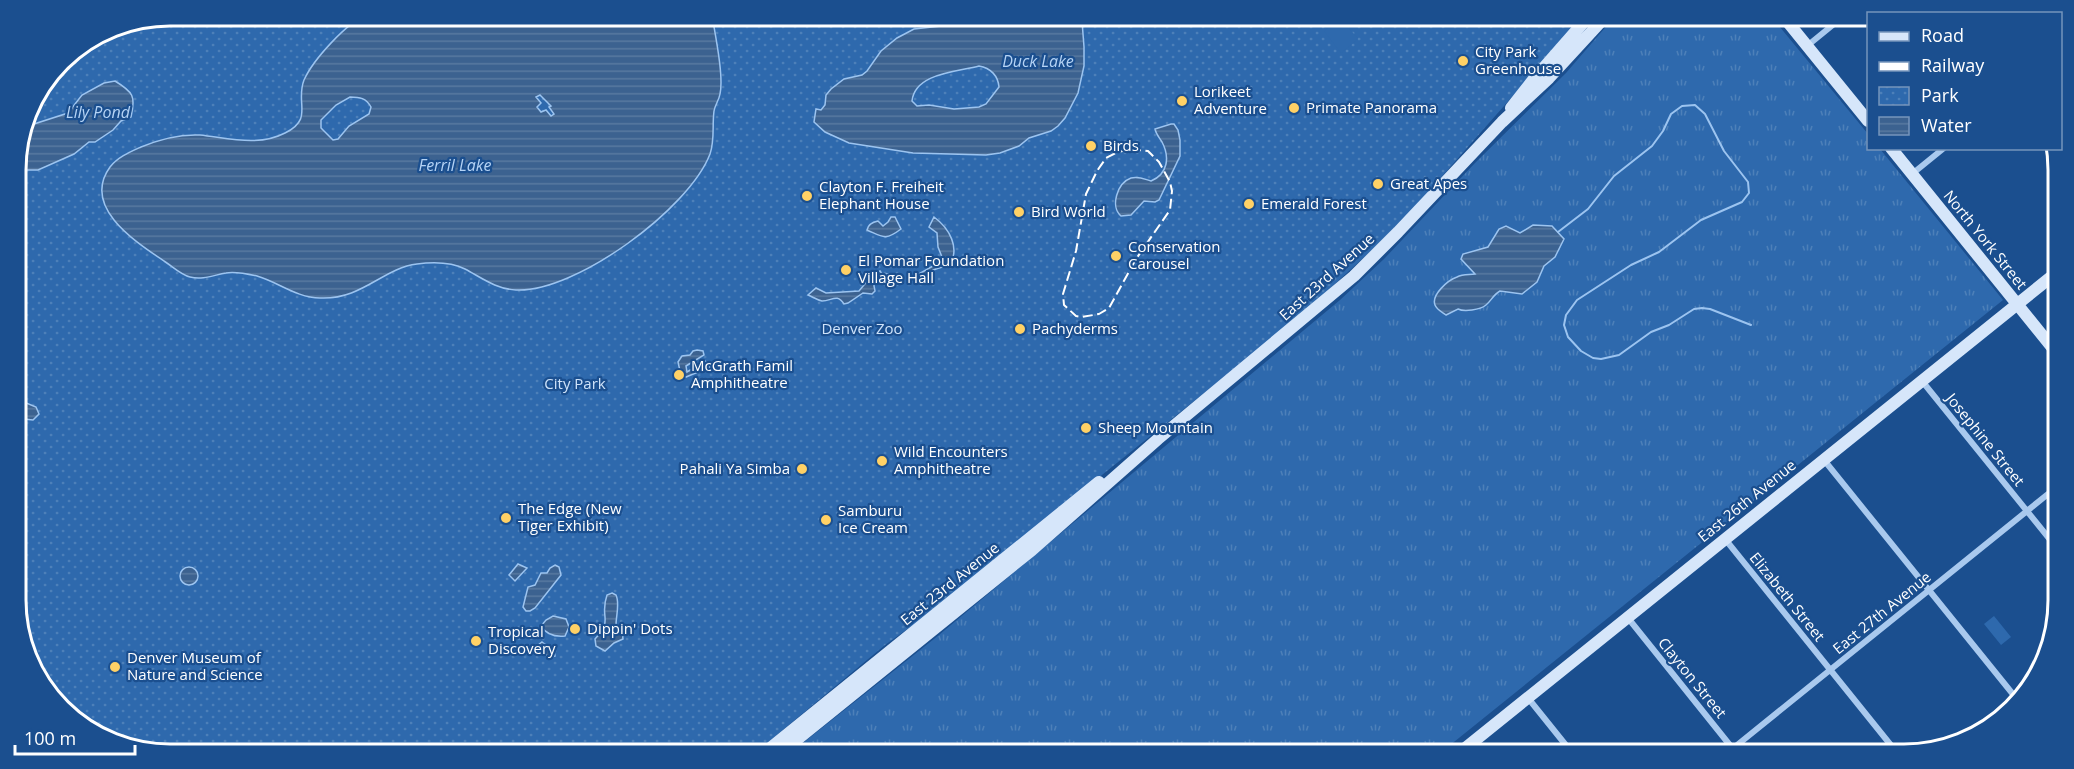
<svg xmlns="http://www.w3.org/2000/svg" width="2074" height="769" viewBox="0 0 2074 769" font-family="'Open Sans',sans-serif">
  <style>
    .grass { fill: url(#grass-tufts) }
    .park { fill: url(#park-dots) }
    .pitch { fill: #2e69ad }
    .water { fill: url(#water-rules); stroke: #9cc4f0; stroke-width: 1.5; fill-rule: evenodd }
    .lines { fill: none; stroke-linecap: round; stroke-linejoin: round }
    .stream { stroke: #9cc4f0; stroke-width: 2 }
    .street { stroke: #a9c9ee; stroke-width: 6 }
    .secondary { stroke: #d6e6fa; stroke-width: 12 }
    .rail { stroke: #fff; stroke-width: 2; stroke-dasharray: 10 4.5; stroke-linecap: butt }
    .poi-dot { fill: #ffd166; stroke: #1b4f8f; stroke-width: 2 }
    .labels { text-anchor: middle; stroke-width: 4.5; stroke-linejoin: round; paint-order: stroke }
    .poi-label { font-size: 15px; fill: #fff; stroke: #1b4f8f; text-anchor: start }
    .street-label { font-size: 15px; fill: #fff; stroke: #1b4f8f }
    .park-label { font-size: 15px; fill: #cfe3fa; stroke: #1b4f8f }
    .water-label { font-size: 16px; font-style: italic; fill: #b5d3f5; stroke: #1b4f8f }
    .rim { fill: none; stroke: #fff; stroke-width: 3 }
  </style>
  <defs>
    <pattern id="grass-tufts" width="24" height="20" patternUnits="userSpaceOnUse" patternTransform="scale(1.5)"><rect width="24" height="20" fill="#2e69ad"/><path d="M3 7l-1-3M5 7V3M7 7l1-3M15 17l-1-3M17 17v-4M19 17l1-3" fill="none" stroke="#4d80b9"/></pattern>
    <pattern id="park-dots" width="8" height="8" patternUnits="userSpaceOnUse" patternTransform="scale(1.5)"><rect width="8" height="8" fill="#2e69ad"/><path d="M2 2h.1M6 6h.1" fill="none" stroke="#4d80b9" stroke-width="1.8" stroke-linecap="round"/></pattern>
    <pattern id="water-rules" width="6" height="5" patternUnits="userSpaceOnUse" patternTransform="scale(1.5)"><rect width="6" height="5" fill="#3c6290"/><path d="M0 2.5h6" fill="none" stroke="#597aa1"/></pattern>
  </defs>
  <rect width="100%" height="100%" fill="#1b4f8f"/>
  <path class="grass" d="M1616 15H1770L1868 134V148L1880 149 2003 300 1439 754H789L939 635 1340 300 1384 259 1475 163 1566 73Z"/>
  <path class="park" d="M169 15H1584L1422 199 1373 249 1325 293 1234 369 1072 499 979 578 885 645 754 754H169L120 746 53 702 18 630 15 159 31 101 44 83 117 25Z"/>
  <path class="pitch" d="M1340 17 1358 39 1341 53 1324 31Z
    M1994 616 2011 637 2001 645 1984 624Z"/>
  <path class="water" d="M367 15H712C715 34 724 76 720 94 719 100 715 105 714 111 712 126 715 139 710 154 689 209 575 293 516 290 496 289 482 278 465 269 451 262 433 262 417 264 383 268 362 300 320 298 297 298 278 282 257 276 248 274 235 271 226 273 214 275 203 280 190 277 181 275 172 266 164 261 136 242 81 207 110 167 118 157 130 152 141 147 160 139 179 134 200 135 228 138 258 147 285 133 314 119 295 103 304 80 313 60 347 22 367 15ZM540 95 551 106 549 107 554 114 551 116 546 110 541 112 537 107 541 103 536 97ZM350 97C360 97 366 98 371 107L369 114 349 126 338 139 333 140 321 128V120L336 105Z
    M954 15H1078L1082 21 1084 47V66L1078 93 1065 118 1058 126 1051 131 1029 138 1019 146 1000 153 986 155 913 153 849 143 825 132 814 122 816 109 821 110 825 105 826 95 831 89 844 79 862 75 867 71 881 51 897 38 914 29 941 26ZM979 66C991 68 998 76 999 87L986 104 979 107 954 109 929 105 917 106 912 101C915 73 957 72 979 66Z
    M115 81C133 92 136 96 131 117L121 121 113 130 95 142H89L74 154 38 170H27L20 165 16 156 23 132 31 125 68 113 82 95 104 83Z
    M1171 124H1174L1178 130 1180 140V156L1159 200 1155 202 1144 201 1131 215 1121 216C1110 207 1117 183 1131 178 1139 176 1144 179 1151 181 1168 174 1170 157 1162 142 1159 137 1156 134 1155 129Z
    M891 217H895L901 229C885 241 883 237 867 230 868 225 873 222 878 221L883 226 888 222Z
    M934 217C949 228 961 248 949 266 943 267 935 268 930 272 925 276 925 279 919 282L924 276 919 274 940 262 942 257 938 247 937 233 929 227Z
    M1533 225 1552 226 1564 239 1555 257 1544 266 1537 282 1522 294 1500 291C1493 295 1491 301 1486 305 1480 310 1464 312 1458 309L1446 315C1442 312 1437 310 1435 305 1431 295 1448 280 1457 277 1463 274 1469 275 1475 274L1461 259 1463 254 1488 247 1499 229 1506 226 1520 233Z
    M880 271 882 274H889L885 280 879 277C871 281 874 284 875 291L872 294 863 293 848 303 844 304C837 293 832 301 822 301 817 300 813 297 808 295L816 288 826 293 859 291 873 274Z
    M697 350 703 351 704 355 686 366 687 372 705 361 710 367 686 377 680 371 678 362 682 356 690 355 693 351Z
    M19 400 36 407 39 414 33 420 24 419 18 410 17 401Z
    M518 564 527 568 515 581 509 575Z
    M555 565 559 567 561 575 535 608 530 611H526L523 607 528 587 535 585 541 573H547L550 568Z
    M180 576a9 9 0 1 1 18 0a9 9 0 1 1-18 0Z
    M612 593 616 595C620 603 616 616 616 625L622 630 623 639 614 643 605 651 596 646 595 639C614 619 599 618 607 595Z
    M553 616 566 619 569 627 565 636C555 637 546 634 541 626L546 620Z
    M542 642 554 651 555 656 549 658 538 645Z"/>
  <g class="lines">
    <path class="stream" d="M1558 232 1588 209 1614 176 1652 146 1663 131 1671 114 1682 106 1695 105 1705 114 1724 151 1748 182 1749 193 1742 202 1701 220 1659 252 1631 265 1577 300 1566 315 1564 325 1568 337 1581 351 1593 358 1601 359 1619 355 1651 332 1669 325 1694 309 1702 308 1710 309 1751 325"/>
    <path class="street" d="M1807 46 1845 15
      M2053 148 2058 154
      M1912 174 1944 148
      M1922 381 2052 542
      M1824 460 2016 698
      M1725 539 1898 754
      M1628 618 1737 754
      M1528 698 1573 754
      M1726 754 2053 490"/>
    <path class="secondary" d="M1782 15 1868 121
      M1511 108 1533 80 1590 15
      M1891 148 2055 351
      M763 754 1099 482
      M779 754 1032 550 1158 439 1354 276 1398 232 1502 122 1549 78 1607 15
      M1458 754 2056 273"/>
    <path class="rail" d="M1131 149 1148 151 1159 162 1170 182 1172 191 1170 210 1136 259 1109 308 1099 314 1082 317 1076 316 1064 305 1063 294 1076 251 1086 194 1097 171 1106 158 1118 152Z"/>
  </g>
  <g class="poi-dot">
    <circle cx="1463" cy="61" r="6"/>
    <circle cx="1182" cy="101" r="6"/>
    <circle cx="1294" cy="108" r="6"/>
    <circle cx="1091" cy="146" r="6"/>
    <circle cx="1378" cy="184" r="6"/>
    <circle cx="807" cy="196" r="6"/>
    <circle cx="1249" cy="204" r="6"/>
    <circle cx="1019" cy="212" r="6"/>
    <circle cx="1116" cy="256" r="6"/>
    <circle cx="846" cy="270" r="6"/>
    <circle cx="1020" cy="329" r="6"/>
    <circle cx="679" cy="375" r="6"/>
    <circle cx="1086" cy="428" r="6"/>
    <circle cx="882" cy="461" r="6"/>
    <circle cx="802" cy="469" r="6"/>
    <circle cx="506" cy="518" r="6"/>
    <circle cx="826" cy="520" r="6"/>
    <circle cx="575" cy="629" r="6"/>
    <circle cx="476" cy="641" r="6"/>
    <circle cx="115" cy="667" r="6"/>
  </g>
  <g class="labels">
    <g class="poi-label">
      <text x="1475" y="57">City Park<tspan x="1475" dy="17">Greenhouse</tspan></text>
      <text x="1194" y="97">Lorikeet<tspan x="1194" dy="17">Adventure</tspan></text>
      <text x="1306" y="113">Primate Panorama</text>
      <text x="1103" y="151">Birds</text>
      <text x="1390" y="189">Great Apes</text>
      <text x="819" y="192">Clayton F. Freiheit<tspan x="819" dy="17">Elephant House</tspan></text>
      <text x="1261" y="209">Emerald Forest</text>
      <text x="1031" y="217">Bird World</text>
      <text x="1128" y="252">Conservation<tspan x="1128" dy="17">Carousel</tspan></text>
      <text x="858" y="266">El Pomar Foundation<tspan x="858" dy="17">Village Hall</tspan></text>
      <text x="1032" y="334">Pachyderms</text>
      <text x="691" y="371">McGrath Famil<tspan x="691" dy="17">Amphitheatre</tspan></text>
      <text x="1098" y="433">Sheep Mountain</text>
      <text x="894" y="457">Wild Encounters<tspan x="894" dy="17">Amphitheatre</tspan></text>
      <text x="790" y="474" text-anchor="end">Pahali Ya Simba</text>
      <text x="518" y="514">The Edge (New<tspan x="518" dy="17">Tiger Exhibit)</tspan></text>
      <text x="838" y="516">Samburu<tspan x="838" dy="17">Ice Cream</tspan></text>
      <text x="587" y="634">Dippin' Dots</text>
      <text x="488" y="637">Tropical<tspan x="488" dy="17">Discovery</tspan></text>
      <text x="127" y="663">Denver Museum of<tspan x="127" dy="17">Nature and Science</tspan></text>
    </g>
    <g class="street-label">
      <text transform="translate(1985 240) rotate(51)" y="5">North York Street</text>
      <text transform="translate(1327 277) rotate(-42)" y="5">East 23rd Avenue</text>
      <text transform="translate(1985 440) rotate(51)" y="5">Josephine Street</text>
      <text transform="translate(1747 501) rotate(-39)" y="5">East 26th Avenue</text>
      <text transform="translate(950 584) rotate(-39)" y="5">East 23rd Avenue</text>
      <text transform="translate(1787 597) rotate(51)" y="5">Elizabeth Street</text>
      <text transform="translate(1882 613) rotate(-39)" y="5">East 27th Avenue</text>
      <text transform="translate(1692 678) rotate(51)" y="5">Clayton Street</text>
    </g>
    <g class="park-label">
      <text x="862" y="334">Denver Zoo</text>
      <text x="575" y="389">City Park</text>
    </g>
    <g class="water-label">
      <text x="1038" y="67">Duck Lake</text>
      <text x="98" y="118">Lily Pond</text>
      <text x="455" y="171">Ferril Lake</text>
    </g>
  </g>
  <path d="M0 0H2074V769H0ZM170 26H1904A144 144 0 0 1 2048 170V600A144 144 0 0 1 1904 744H170A144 144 0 0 1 26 600V170A144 144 0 0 1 170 26Z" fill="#1b4f8f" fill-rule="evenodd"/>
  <path class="rim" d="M170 26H1904A144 144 0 0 1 2048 170V600A144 144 0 0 1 1904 744H170A144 144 0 0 1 26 600V170A144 144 0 0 1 170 26Z"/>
  <rect x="1867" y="12" width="195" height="138" fill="#1b4f8f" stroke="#7695bc" stroke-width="1.5"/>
  <rect x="1879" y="32" width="30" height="9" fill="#d6e6fa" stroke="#7695bc" stroke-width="1.5"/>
  <text x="1921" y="42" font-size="18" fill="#ffffff">Road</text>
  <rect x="1879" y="62" width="30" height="9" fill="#ffffff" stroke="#7695bc" stroke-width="1.5"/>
  <text x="1921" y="72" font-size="18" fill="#ffffff">Railway</text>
  <rect x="1879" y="87" width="30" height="18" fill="url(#park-dots)" stroke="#7695bc" stroke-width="1.5"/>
  <text x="1921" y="102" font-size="18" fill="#ffffff">Park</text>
  <rect x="1879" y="117" width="30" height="18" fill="url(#water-rules)" stroke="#7695bc" stroke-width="1.5"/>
  <text x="1921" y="132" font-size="18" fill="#ffffff">Water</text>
  <path d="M15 745v9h120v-9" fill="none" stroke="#ffffff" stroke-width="3"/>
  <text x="24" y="745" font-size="18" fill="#ffffff" stroke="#1b4f8f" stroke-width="4.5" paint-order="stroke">100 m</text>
</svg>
